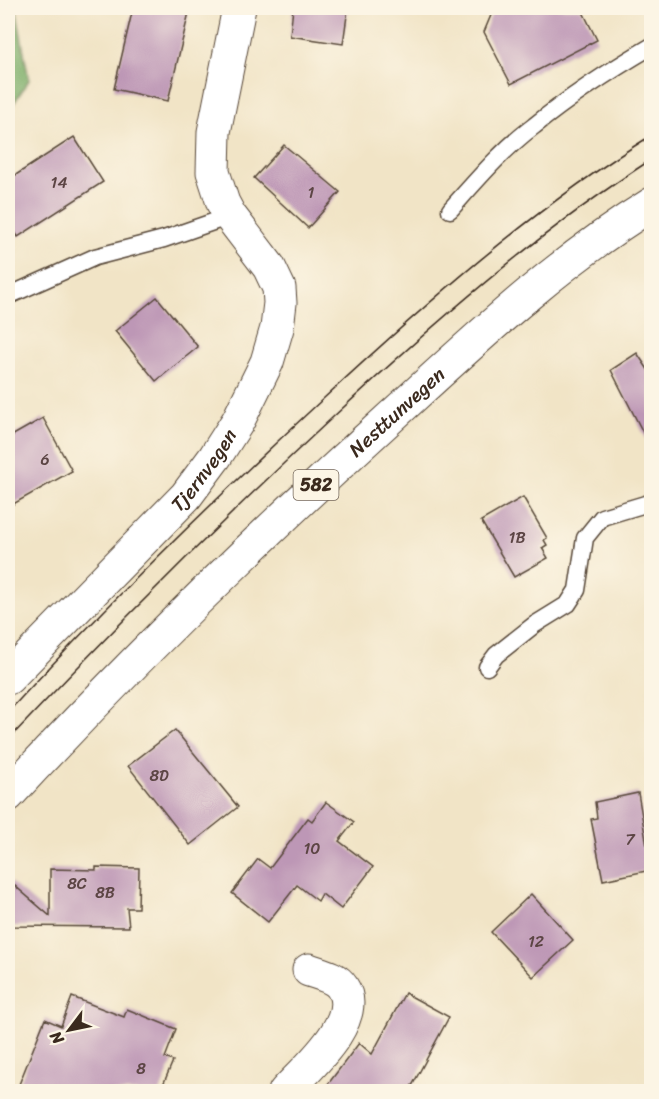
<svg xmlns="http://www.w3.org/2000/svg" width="659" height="1099" viewBox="0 0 659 1099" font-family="Sriracha,sans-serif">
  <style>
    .forest { fill: #7dae69; stroke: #5c6c44; stroke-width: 1.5 }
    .building { fill: #bd97b6 }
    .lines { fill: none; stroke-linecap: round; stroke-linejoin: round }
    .service-casing { stroke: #564637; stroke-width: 19 }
    .minor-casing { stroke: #564637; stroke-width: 35 }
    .primary-casing { stroke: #564637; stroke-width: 35 }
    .service { stroke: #fff; stroke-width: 16 }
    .minor { stroke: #fff; stroke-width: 33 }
    .primary { stroke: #fff; stroke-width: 33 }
    .tram { stroke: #3b2a1e; stroke-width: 1.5 }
    .labels { text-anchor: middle; stroke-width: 4.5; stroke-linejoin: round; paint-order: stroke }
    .number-label { font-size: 16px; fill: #5c4544 }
    .shield { fill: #fcf5e5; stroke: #75675a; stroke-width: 1.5 }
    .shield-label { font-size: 18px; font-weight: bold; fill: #3b2a1e }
    .street-label { font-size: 20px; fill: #3b2a1e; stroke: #fcf5e5 }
  </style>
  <rect width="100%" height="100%" fill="#fcf5e5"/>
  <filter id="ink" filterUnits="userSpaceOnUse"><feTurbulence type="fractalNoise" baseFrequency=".0167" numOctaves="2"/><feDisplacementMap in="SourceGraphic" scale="12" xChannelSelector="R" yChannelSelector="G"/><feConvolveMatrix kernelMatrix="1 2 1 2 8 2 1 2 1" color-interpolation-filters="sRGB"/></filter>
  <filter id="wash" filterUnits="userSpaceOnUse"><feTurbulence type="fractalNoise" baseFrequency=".008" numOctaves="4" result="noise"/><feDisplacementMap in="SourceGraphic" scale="24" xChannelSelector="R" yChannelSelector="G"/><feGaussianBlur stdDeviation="1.35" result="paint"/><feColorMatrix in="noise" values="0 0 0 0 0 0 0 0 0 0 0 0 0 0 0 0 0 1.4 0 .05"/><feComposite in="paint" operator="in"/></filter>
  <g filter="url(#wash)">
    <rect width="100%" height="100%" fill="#f1e4c6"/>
    <path class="forest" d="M8 8H16L29 80 8 112Z"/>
    <g id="blocks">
      <path class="building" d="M133 8H190L168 101 114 89Z
        M293 8H348L343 44 290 36Z
        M494 8H581L597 40 511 84 484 32Z
        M74 137 103 182 18 237 8 220V180Z
        M284 145 340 192 308 228 254 178Z
        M157 297 198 347 156 381 115 331Z
        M637 353 651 374V448L611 370Z
        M43 418 72 471 8 507V438Z
        M523 497 547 538 544 540 547 545 542 548 548 558 514 577 481 521Z
        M175 730 238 807 190 845 128 766Z
        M638 793 651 870 603 880 591 819 597 818 595 802Z
        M326 802 354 822 339 841 373 867 341 909 322 894 318 901 297 885 268 922 232 893 258 859 270 868 308 818 312 821Z
        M96 867 139 868 138 908H127L129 927 8 926V880L50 916V869L96 870Z
        M531 894 573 940 533 977 491 932Z
        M405 993 449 1017 413 1084 407 1092H322L359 1043 372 1054Z
        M72 997 124 1017 127 1009 176 1029 165 1058 173 1061 160 1092H16L45 1019 61 1026Z"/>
    </g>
  </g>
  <g filter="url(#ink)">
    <use href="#blocks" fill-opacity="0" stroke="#564637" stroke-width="1.5"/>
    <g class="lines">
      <defs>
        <path id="service" d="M450 210C476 181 502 150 534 126 571 96 611 70 652 46
          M8 296 95 257 164 239 230 216
          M487 667 496 655 534 625 568 604 577 590 585 538 602 517 652 502"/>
        <g id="minor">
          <path id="s1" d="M8 678 186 496 215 457 238 421 267 362 277 328 280 303 279 288 269 267 230 216 223 203 213 172 214 132 239 8"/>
          <path d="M285 1092C305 1070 364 1020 342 987 336 977 320 974 309 970"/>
        </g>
        <g id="primary">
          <path id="s2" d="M8 795C130 663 259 537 392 416 474 341 556 263 652 204"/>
        </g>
      </defs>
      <use href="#service" class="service-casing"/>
      <use href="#minor" class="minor-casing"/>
      <use href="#primary" class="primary-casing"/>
      <use href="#service" class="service"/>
      <use href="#minor" class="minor"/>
      <use href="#primary" class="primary"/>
      <path class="tram" d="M8 712C108 603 214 500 323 399 424 305 534 208 652 135
        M8 740C113 629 220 522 332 418 433 324 536 234 652 159"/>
    </g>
  </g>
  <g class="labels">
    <g class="number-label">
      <text x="59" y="188">14</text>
      <text x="311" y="198">1</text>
      <text x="45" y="465">6</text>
      <text x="517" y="543">1B</text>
      <text x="159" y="781">8D</text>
      <text x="630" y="845">7</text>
      <text x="312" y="854">10</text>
      <text x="77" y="889">8C</text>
      <text x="105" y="898">8B</text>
      <text x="536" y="947">12</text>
      <text x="141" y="1074">8</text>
    </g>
    <rect class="shield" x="293.5" y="470" width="45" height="30" rx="4.5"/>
    <g class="shield-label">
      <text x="316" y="491">582</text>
    </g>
    <g class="street-label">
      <text dy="7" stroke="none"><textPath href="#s2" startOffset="546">Nesttunvegen</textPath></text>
      <text dy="7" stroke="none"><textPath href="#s1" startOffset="286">Tjernvegen</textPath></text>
    </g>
  </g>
  <rect width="659" height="1099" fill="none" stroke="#fcf5e5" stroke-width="30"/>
  <g transform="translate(69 1030) rotate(238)" stroke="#fcf5e5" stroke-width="4.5" paint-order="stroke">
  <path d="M0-4.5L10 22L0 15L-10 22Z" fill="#3b2a1e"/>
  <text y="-9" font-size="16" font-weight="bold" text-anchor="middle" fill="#3b2a1e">N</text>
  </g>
</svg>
